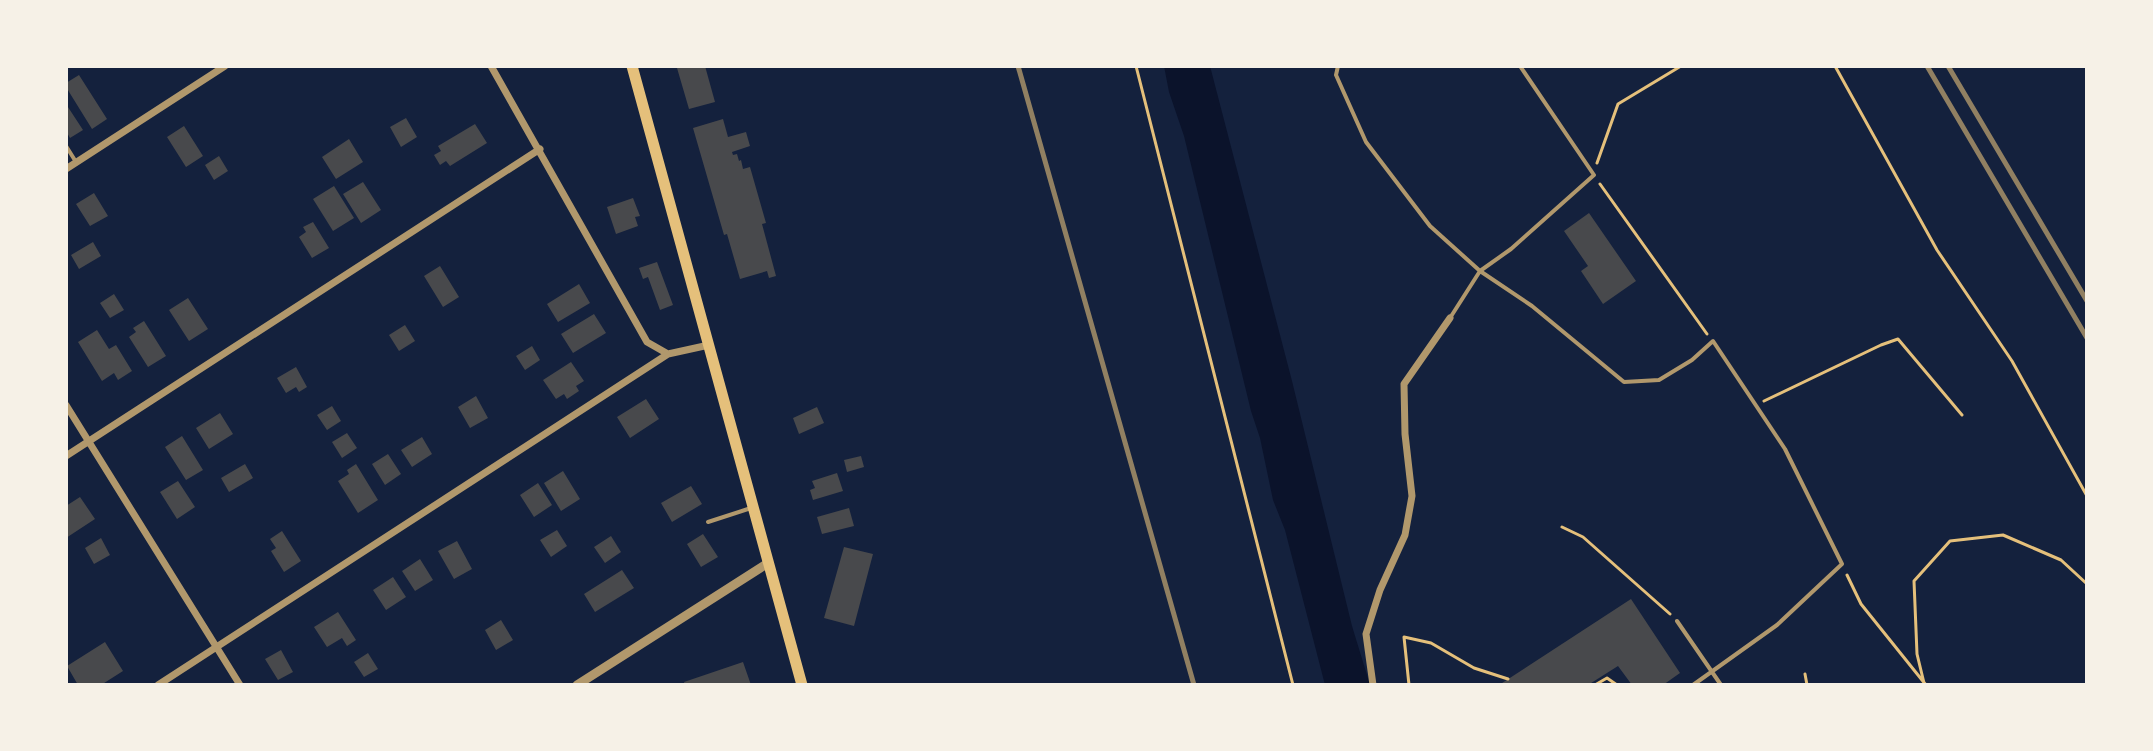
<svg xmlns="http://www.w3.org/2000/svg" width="2153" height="751" viewBox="0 0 2153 751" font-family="'Space Grotesk',sans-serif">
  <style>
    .water { fill: #0b132b }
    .building { fill: #48494c }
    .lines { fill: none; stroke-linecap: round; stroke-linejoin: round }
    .path { stroke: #e5c07b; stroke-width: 3 }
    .service { stroke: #b1986c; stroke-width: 4 }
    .minor { stroke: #b1986c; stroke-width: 7 }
    .tertiary { stroke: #b1986c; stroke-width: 9 }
    .primary { stroke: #e5c07b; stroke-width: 11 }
    .rail { stroke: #918062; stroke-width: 5 }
  </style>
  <rect width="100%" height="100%" fill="#14213d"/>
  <path class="water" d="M1164 66H1210L1292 381 1352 626 1370 685H1325L1285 530 1273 500 1260 438 1251 411 1184 136 1169 92Z"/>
  <path class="building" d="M684 66H705L715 102 689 109 677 68Z
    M79 75 107 119 92 129 66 87V83Z
    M66 104 83 130 70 138 66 131Z
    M406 118 417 137 401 147 390 127Z
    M723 119 728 137 746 132 750 146 732 152 733 155 737 154 739 161 741 160 743 169 750 167 766 223 762 224 776 276 769 278 767 271 740 279 727 234 724 235 693 128Z
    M475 124 487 143 450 166 446 161 440 165 434 155 441 151 438 146Z
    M184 126 203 156 186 167 167 137Z
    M349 139 363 162 336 179 322 157Z
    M219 156 228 171 214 180 205 165Z
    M363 182 381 210 361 223 343 194Z
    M334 186 354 218 333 231 313 199Z
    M94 193 108 216 90 226 76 204Z
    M633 198 640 216 635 217 638 226 616 234 607 207Z
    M1589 213 1636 281 1603 304 1581 271 1588 266 1564 231Z
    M313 222 329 248 312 258 299 237 306 232 303 227Z
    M93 242 101 256 79 269 71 255Z
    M657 262 673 305 660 310 648 277 643 279 639 268Z
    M440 266 459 297 443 307 424 276Z
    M579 284 590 303 558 322 547 304Z
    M114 294 124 310 110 318 100 303Z
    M188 298 208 329 189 341 169 310Z
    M594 314 606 333 573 353 561 334Z
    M144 321 166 356 148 367 129 337 136 332 133 328Z
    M405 325 415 341 399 351 389 335Z
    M97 330 109 349 116 345 132 371 118 380 114 373 102 381 78 342Z
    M532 346 540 360 525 370 516 356Z
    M571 362 584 381 576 386 579 391 567 399 564 394 556 399 543 380Z
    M296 367 307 387 299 392 296 387 286 393 277 378Z
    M476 396 488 418 470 428 458 407Z
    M646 399 659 419 630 438 617 417Z
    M332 406 341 421 327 430 317 415Z
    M817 407 824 423 799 434 793 418Z
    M220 413 233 434 209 449 196 428Z
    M347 433 357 448 342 458 332 442Z
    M182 436 203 470 186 480 165 447Z
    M422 437 432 454 412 467 401 450Z
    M388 454 401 474 385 485 372 464Z
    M861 456 864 467 847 472 844 460Z
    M245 464 253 478 229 492 221 478Z
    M356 464 378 500 358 513 338 481 349 474 347 470Z
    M563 471 580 499 561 511 544 483Z
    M837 473 843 491 813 500 810 490 815 488 812 481Z
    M178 481 195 507 177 519 160 492Z
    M538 483 552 505 534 517 520 495Z
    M691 486 702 504 672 522 661 503Z
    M80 497 95 519 66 538V506Z
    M849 508 854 526 822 534 817 517Z
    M557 530 567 546 551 557 540 540Z
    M282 531 301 561 284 572 271 551 276 548 270 539Z
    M703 534 718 557 701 567 687 544Z
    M611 536 621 552 605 563 594 547Z
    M101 538 110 555 94 564 85 548Z
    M457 541 472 569 454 579 438 551Z
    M844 547 873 554 854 626 824 618Z
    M420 559 433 580 415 591 402 571Z
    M622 570 634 588 595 612 584 594Z
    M393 577 406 597 386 610 373 590Z
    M1631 599 1680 673 1663 685H1632L1618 666 1588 685H1499Z
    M338 612 356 640 347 646 342 638 327 647 314 627Z
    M501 620 513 640 496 650 485 630Z
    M105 642 123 671 101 685H78L67 666Z
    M281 650 293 672 278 680 265 659Z
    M368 653 378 669 364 677 354 662Z
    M743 662 751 685H685L684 682Z"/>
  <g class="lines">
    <path class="path" d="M1136 66 1293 685
      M1835 66 1937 250 2012 361 2087 496
      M1597 163 1618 104 1681 66
      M1600 184 1707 334
      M1764 401 1881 345 1898 339 1962 415
      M1562 527 1583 537 1670 614
      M1847 575 1861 604 1926 685
      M1805 674 1807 685
      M1924 683 1917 654 1914 581 1950 541 2003 535 2061 560 2087 584
      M1409 685 1404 637 1431 643 1474 668 1508 679
      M1595 685 1607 678 1617 685"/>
    <path class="service" d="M1338 66 1336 75 1366 142 1430 226 1480 271 1511 249 1594 175 1520 66
      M66 146 76 162
      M1450 318 1480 271 1532 306 1624 382 1659 380 1692 360 1713 341 1785 449 1842 564 1777 625 1693 685
      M708 522 751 508
      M1677 621 1721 685"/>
    <path class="minor" d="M491 66 647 342 668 354
      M66 169 225 66
      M66 405 240 685
      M66 456 540 149
      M158 685 668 354 709 345
      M1373 685 1366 634 1380 590 1405 535 1412 496 1405 434 1404 384 1450 318"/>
    <path class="tertiary" d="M577 685 768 563"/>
    <path class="primary" d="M632 66 802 685"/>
    <path class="rail" d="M1018 66 1194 685
      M1927 66 2087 338
      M1948 66 2087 301"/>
  </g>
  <rect width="2153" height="751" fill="none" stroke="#f6f1e7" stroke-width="136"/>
</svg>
